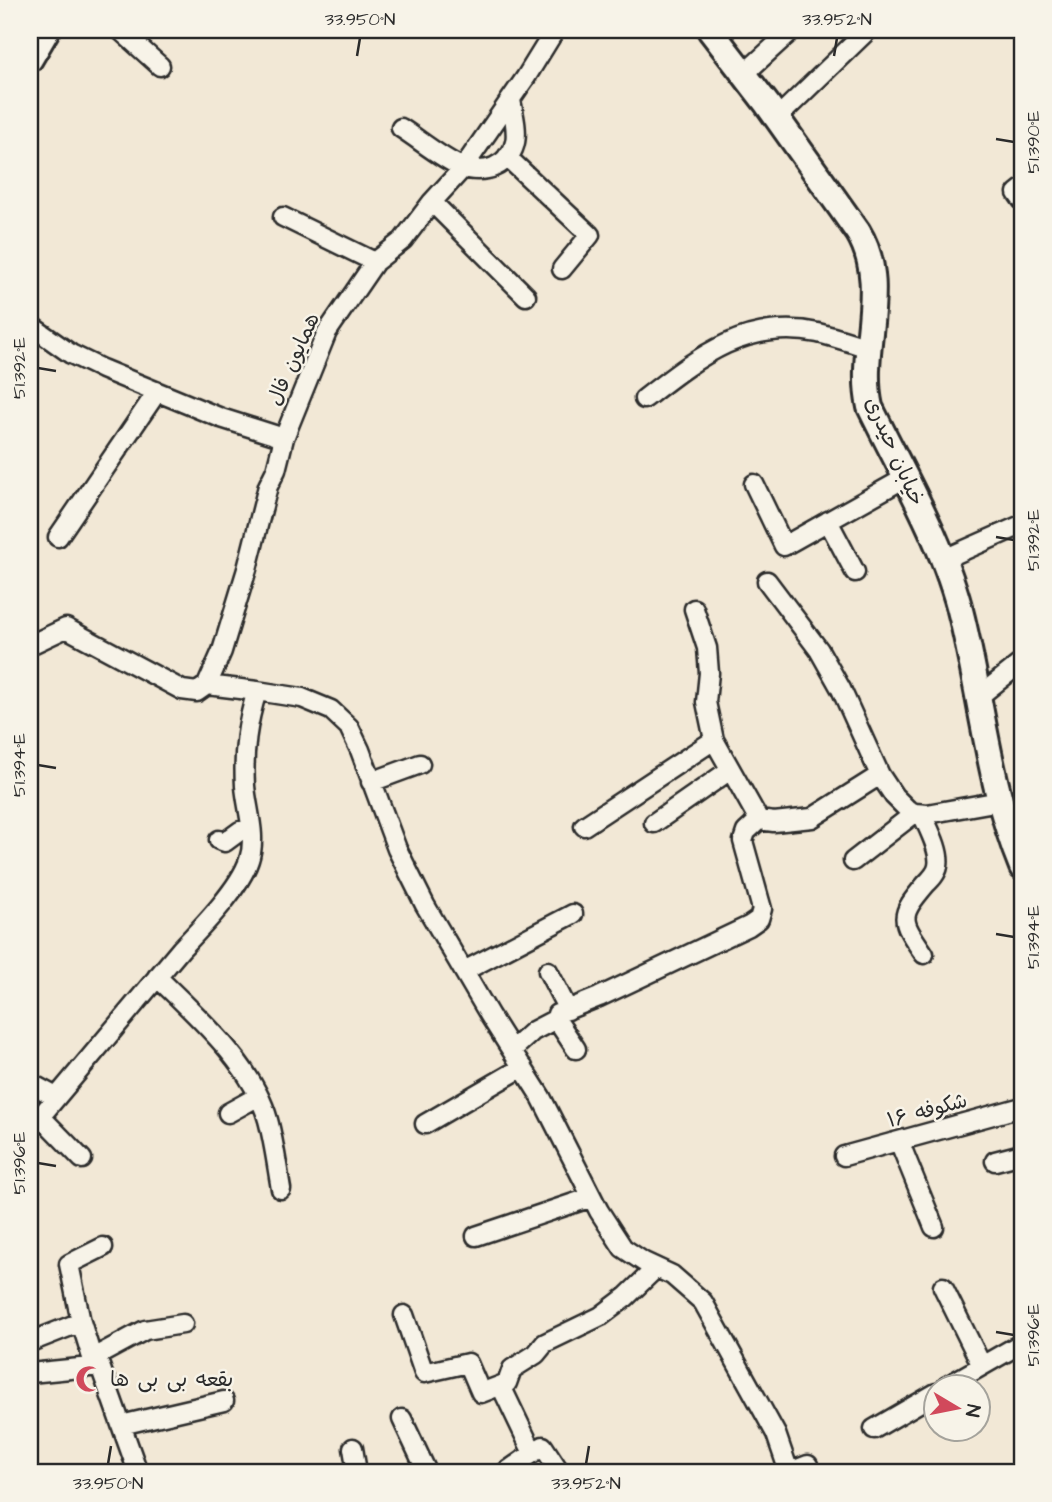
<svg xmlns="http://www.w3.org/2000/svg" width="1052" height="1502" viewBox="0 0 1052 1502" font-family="'Architects Daughter','Playpen Sans Arabic',sans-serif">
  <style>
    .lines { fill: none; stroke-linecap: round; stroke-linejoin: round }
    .street-casing { stroke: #2b2b2b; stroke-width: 23 }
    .secondary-casing { stroke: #2b2b2b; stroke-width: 30 }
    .street { stroke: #f7f3e8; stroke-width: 18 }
    .secondary { stroke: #f7f3e8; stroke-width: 24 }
    .ticks { fill: none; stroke: #2b2b2b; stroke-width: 2.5 }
    .labels { text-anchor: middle; stroke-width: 5; stroke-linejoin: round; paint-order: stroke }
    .street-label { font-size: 21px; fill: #2b2b2b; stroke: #f7f3e8 }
    .poi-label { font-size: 21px; fill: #2b2b2b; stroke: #f7f3e8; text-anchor: start }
    .neatline { fill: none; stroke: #2b2b2b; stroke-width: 2.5 }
    .ticks-label { font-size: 18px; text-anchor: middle; fill: #2b2b2b }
  </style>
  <rect width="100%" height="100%" fill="#f2e8d6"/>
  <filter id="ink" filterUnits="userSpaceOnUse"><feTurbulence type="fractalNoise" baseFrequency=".0143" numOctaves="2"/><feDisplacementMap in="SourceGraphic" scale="14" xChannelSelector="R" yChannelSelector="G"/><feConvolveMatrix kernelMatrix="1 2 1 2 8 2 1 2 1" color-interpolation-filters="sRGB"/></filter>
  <g filter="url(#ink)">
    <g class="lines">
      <defs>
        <path id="street" d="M120 30 160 66
          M744 74 792 30
          M777 118 868 30
          M401 128C420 140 442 159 462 167 470 171 485 171 494 167 524 153 516 127 511 100
          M507 157 590 235 562 269
          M1022 189 1017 193 1022 200
          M432 202 526 296
          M283 217 375 262
          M30 325 71 354 102 369 221 418 284 438
          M644 399C697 358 746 318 818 333 835 337 852 343 869 348
          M754 484 784 546 905 478
          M828 521 855 572
          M58 537 157 392
          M942 560 1019 526
          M767 581 819 650 841 689 880 775 894 796 908 810 915 813 927 814 1000 801
          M30 645 66 628 182 690 197 692 207 685 257 691C247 723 243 751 245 786 247 810 257 836 249 860 240 888 201 928 181 949L30 1129
          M207 685 222 651 247 569 268 486 276 470 284 438 327 332 375 262 403 240 432 202 463 168 526 77 555 30
          M257 691 302 698 331 710 349 727 360 750 397 849 425 905 490 1016 541 1097 599 1211 623 1248 644 1262 672 1275 703 1302 776 1434 789 1472
          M977 698 1022 662
          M371 782 420 764
          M922 814C928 828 941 851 938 866 937 873 931 879 926 884 898 917 900 919 924 954
          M759 820 774 822 812 818 880 775
          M654 823 730 770
          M584 826 714 740
          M219 840 225 842 240 831 251 828
          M853 861 915 813
          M464 971 573 914
          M548 971 568 1010
          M157 977C197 1016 253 1065 268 1120 274 1142 277 1166 281 1189
          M556 1019 576 1049
          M512 1050 533 1031 556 1019 557 1014 599 997 749 926 759 919 762 909 743 841 746 832 759 820 714 740 706 702 709 673 707 648 694 609
          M30 1083 56 1097
          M228 1113 257 1097
          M40 1116 82 1159
          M425 1124 523 1067
          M899 1141 934 1227
          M844 1156 1022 1107
          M995 1161 1022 1154
          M476 1236 592 1197
          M943 1287 982 1366
          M404 1315 424 1373 468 1363 481 1393 507 1383 512 1369 536 1354 545 1343 601 1316 626 1297 656 1268
          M30 1342 81 1322
          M93 1358 145 1330 183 1324
          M95 1367 81 1322 69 1264 103 1247
          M30 1373 100 1366 138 1472
          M501 1386 533 1453
          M947 1386 1022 1343
          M402 1419 427 1472
          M121 1425 224 1401
          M874 1429 936 1393
          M353 1448 357 1472
          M506 1472 543 1446 560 1472
          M790 1472 808 1465"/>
        <path id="secondary" d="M710 30 767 104 858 232C891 286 857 349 870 407 902 473 945 545 962 618 982 701 989 787 1022 867
          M30 59 47 30"/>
      </defs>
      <use href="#street" class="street-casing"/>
      <use href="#secondary" class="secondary-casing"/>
      <use href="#street" class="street"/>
      <use href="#secondary" class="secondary"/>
    </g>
  </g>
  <path class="ticks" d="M357 56 360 38M834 56 837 38M996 139 1014 142M38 368 56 371M996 537 1014 540M38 765 56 768M996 934 1014 937M38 1163 56 1166M996 1332 1014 1335M108 1464 111 1446M586 1464 589 1446"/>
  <defs>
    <symbol id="mosque-bare" viewBox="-9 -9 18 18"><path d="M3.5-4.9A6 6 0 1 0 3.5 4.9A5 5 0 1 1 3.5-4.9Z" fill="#d1495b" stroke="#f7f3e8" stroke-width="2.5" paint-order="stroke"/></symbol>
  </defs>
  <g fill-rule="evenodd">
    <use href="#mosque-bare" x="70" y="1360" width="38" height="38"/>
  </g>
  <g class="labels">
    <g class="street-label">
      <text transform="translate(293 359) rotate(-66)" y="7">همایون فال</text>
      <text transform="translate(895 451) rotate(66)" y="7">خیابان حیدری</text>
      <text transform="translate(927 1110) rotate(-15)" y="7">شکوفه ۱۶</text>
    </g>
    <g class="poi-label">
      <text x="110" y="1386">بقعه بی بی ها</text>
    </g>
  </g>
  <rect width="1052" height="1502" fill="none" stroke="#f7f3e8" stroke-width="77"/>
  <g transform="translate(957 1408) rotate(100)"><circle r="33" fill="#f7f3e8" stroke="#a5a39c" stroke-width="2"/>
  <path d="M0-5L12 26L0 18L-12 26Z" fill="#d1495b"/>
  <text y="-10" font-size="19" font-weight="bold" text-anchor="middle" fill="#2b2b2b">N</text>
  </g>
  <rect x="38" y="38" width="976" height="1426" class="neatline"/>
  <g class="ticks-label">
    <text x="360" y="25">33.950°N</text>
    <text x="837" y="25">33.952°N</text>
    <text transform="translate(1033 142) rotate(-90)" y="6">51.390°E</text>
    <text transform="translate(19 368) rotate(-90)" y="6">51.392°E</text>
    <text transform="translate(1033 540) rotate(-90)" y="6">51.392°E</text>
    <text transform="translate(19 765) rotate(-90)" y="6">51.394°E</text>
    <text transform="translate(1033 937) rotate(-90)" y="6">51.394°E</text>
    <text transform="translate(19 1163) rotate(-90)" y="6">51.396°E</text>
    <text transform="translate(1033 1335) rotate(-90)" y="6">51.396°E</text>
    <text x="108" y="1489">33.950°N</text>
    <text x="586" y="1489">33.952°N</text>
  </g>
</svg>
